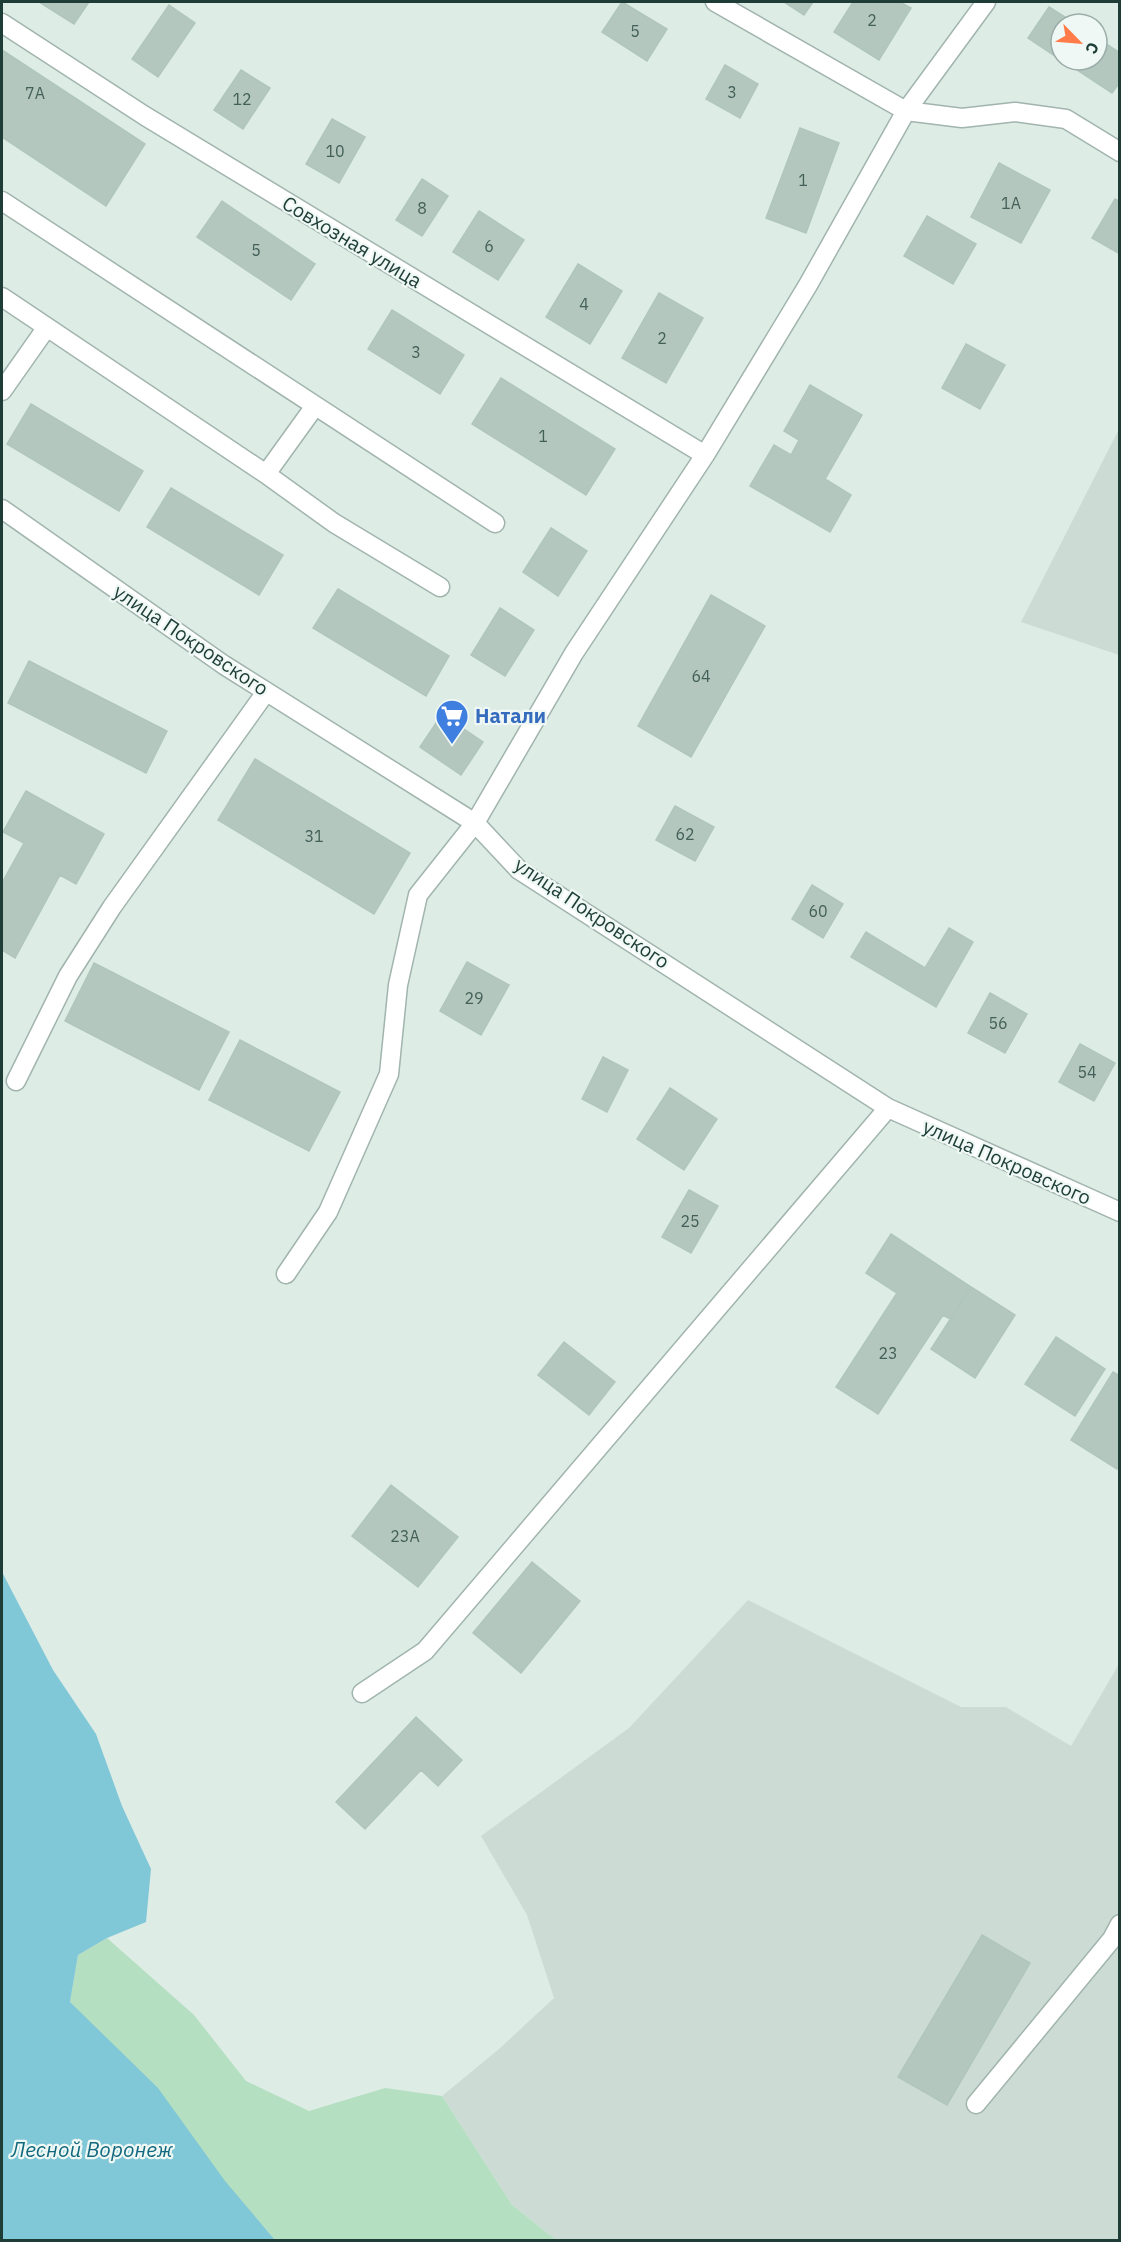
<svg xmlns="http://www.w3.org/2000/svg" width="1121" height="2242" viewBox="0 0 1121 2242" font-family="'IBM Plex Sans',sans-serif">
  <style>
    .built { fill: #ccdcd5 }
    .green { fill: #b4dfc1 }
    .water { fill: #80c7d7 }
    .building { fill: #b3c7bf; stroke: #b0c6bd; stroke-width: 1.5 }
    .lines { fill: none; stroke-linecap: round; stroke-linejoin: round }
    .minor-casing { stroke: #a1b4ae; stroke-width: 21 }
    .minor { stroke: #fff; stroke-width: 18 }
    .labels { text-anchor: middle; stroke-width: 4.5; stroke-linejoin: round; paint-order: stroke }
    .number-label { font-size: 16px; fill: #436058 }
    .street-label { font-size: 20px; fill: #1e3d36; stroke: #eff8f4 }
    .shop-label { font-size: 20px; font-weight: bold; fill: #366cbe; stroke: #eff8f4; text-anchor: start }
    .water-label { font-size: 21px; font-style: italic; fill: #12697f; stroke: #eff8f4 }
  </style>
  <rect width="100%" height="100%" fill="#deece6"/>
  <path class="built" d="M1119 429V655L1021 622Z
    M748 1600 961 1707H1006L1071 1746 1119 1664V2240H556L512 2205 442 2096 499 2049 554 1998 527 1915 481 1836 629 1728Z"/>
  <path class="green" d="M107 1938 194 2015 246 2081 309 2111 385 2088 442 2096 512 2205 556 2240H275L70 2002 78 1955Z"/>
  <path class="water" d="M2 1572 53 1670 96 1734 122 1806 151 1869 146 1922 107 1938 78 1955 70 2002 158 2088 225 2181 275 2240H2Z"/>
  <path class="building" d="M39 2H89L74 24Z
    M622 2 667 29 647 61 602 32Z
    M784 2H813L804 15Z
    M853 2H900L911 8 879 60 834 32Z
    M169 5 195 23 158 77 132 59Z
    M1049 7 1076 24H1061V60L1028 38Z
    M1097 38 1120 53V82L1112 93 1062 60H1097Z
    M2 50 145 144 106 206 2 137Z
    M725 65 758 84 740 118 706 99Z
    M241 70 270 88 243 129 214 110Z
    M332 119 365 137 339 183 306 164Z
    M800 128 839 143 806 233 766 218Z
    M999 163 1050 190 1021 243 971 217Z
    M422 179 448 196 422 236 396 220Z
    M1115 199 1120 202V254L1092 238Z
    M222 201 315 264 291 300 197 237Z
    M479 211 524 240 498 280 453 252Z
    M927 216 976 244 953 284 904 256Z
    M578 264 622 291 590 344 546 317Z
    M659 293 703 318 666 383 622 358Z
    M392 310 464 355 440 394 368 349Z
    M966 344 1005 365 980 409 942 388Z
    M501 378 615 449 586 495 472 424Z
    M810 385 862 415 825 479 851 495 830 532 750 486 774 445 791 455 799 440 784 431Z
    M31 404 143 471 119 511 7 444Z
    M171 488 283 555 259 595 147 527Z
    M551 528 587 551 558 596 523 572Z
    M338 589 449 656 426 696 313 628Z
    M711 595 765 626 691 757 638 726Z
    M500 608 534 630 505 676 471 655Z
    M29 661 167 731 146 773 8 703Z
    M442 714 483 742 461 775 420 747Z
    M255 759 410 853 374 914 218 820Z
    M26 791 104 834 76 884 60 875 15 958 2 950V883L24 843 3 832Z
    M675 806 714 827 695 861 656 840Z
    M812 885 843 904 823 938 792 919Z
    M949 928 973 942 936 1007 851 957 866 932 925 968Z
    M467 962 509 985 481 1035 440 1011Z
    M94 963 229 1032 199 1090 65 1021Z
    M990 993 1027 1014 1005 1053 968 1033Z
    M240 1040 340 1092 309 1151 209 1100Z
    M1080 1044 1115 1063 1094 1101 1059 1082Z
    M603 1057 628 1070 607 1112 582 1099Z
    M670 1088 717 1119 684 1170 637 1139Z
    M689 1190 718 1206 691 1253 662 1237Z
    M891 1234 971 1287 950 1319 943 1315 878 1414 836 1387 897 1293 866 1273Z
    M971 1287 1015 1315 975 1378 931 1349Z
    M1056 1337 1105 1369 1075 1416 1025 1384Z
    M564 1342 615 1382 589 1415 538 1375Z
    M1113 1372 1120 1376V1465L1117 1469 1071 1440Z
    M391 1485 458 1537 418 1587 352 1536Z
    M532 1562 580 1601 521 1673 473 1633Z
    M416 1717 462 1760 438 1786 421 1770 365 1829 336 1802Z
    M982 1935 1030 1963 947 2105 898 2077Z"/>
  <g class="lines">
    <defs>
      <path id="minor" d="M715 2 906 111 962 118 1015 112 1066 119 1120 152
        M2 23 145 116 705 455
        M2 201 495 523
        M2 297 266 474
        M2 391 47 327
        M315 406 266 474 334 523 440 587
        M2 509 224 665 475 823 519 870 888 1108 1120 1212
        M16 1081 68 976 112 907 266 692
        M286 1274 328 1212 389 1074 398 985 418 895 475 823 574 653 705 455 808 285 906 111 986 2
        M362 1693 425 1651 888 1108
        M976 2104 1112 1939 1120 1924"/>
    </defs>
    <use href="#minor" class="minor-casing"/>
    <use href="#minor" class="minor"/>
  </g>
  <defs>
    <symbol id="supermarket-pin" viewBox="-11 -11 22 30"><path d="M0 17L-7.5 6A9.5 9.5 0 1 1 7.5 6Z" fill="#3f7fe0" stroke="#eff8f4"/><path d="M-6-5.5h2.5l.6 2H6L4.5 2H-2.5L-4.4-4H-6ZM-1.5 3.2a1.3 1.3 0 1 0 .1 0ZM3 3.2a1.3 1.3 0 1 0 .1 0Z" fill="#fff"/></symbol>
  </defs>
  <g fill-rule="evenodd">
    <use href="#supermarket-pin" x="433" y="697" width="38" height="52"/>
  </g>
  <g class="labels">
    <g class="number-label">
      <text x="872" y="26">2</text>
      <text x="635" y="37">5</text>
      <text x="732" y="98">3</text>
      <text x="35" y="99">7А</text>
      <text x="242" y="105">12</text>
      <text x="335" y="157">10</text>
      <text x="803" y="186">1</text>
      <text x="1011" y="209">1А</text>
      <text x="422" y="214">8</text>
      <text x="489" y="252">6</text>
      <text x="256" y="256">5</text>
      <text x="584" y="310">4</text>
      <text x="662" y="344">2</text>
      <text x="416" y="358">3</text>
      <text x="543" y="442">1</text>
      <text x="701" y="682">64</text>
      <text x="685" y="840">62</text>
      <text x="314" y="842">31</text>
      <text x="818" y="917">60</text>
      <text x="474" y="1004">29</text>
      <text x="998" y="1029">56</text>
      <text x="1087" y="1078">54</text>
      <text x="690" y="1227">25</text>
      <text x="888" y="1359">23</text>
      <text x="405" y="1542">23А</text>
    </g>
    <g class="street-label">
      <text transform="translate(352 242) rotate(31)" y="7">Совхозная улица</text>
      <text transform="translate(191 640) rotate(34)" y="7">улица Покровского</text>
      <text transform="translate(592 913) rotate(34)" y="7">улица Покровского</text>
      <text transform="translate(1007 1162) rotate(24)" y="7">улица Покровского</text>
    </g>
    <g class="shop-label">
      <text x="475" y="723">Натали</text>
    </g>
    <g class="water-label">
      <text x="92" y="2157">Лесной Воронеж</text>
    </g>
  </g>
  <rect width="1121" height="2242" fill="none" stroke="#1e3d36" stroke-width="6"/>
  <g transform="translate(1079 42) rotate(115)"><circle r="28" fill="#eff8f4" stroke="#9bada8" stroke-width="1.5"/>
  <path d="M0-4.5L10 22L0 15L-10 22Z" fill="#ff7b49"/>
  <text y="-9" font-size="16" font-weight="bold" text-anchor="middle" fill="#1e3d36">С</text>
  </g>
</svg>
